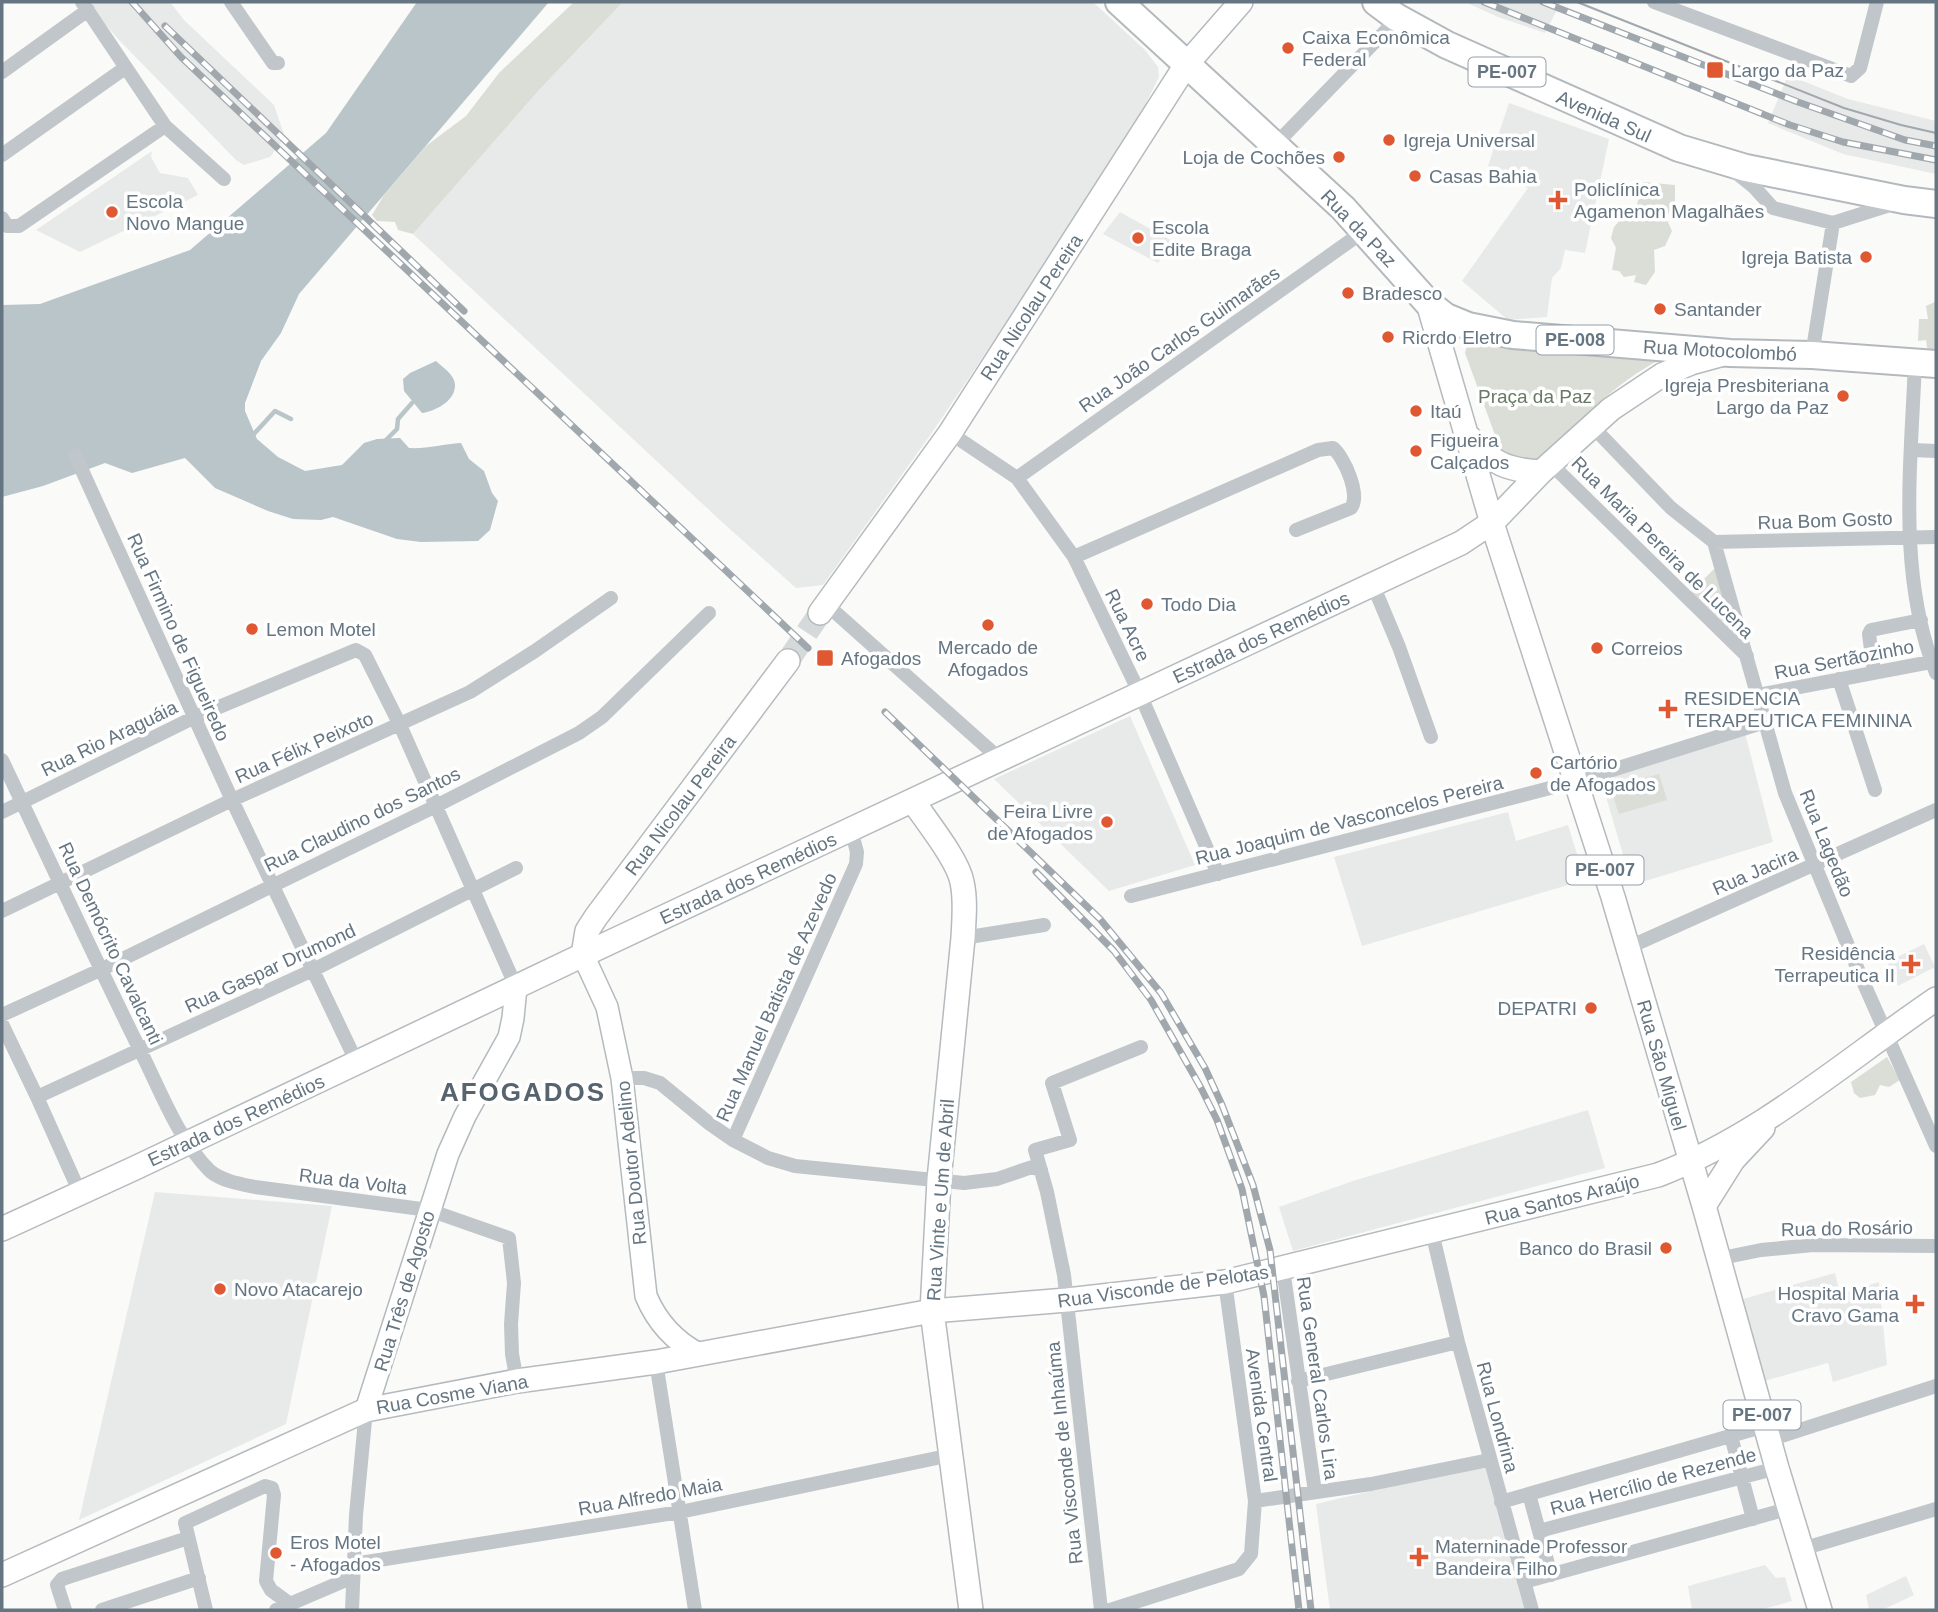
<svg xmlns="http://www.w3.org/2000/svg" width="1938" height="1612" viewBox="0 0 1938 1612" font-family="Arial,sans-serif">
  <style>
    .built { fill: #e8e9e9 }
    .green { fill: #daded7 }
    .water { fill: #b9c5c9 }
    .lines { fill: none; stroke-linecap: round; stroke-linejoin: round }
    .stream { stroke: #b9c5c9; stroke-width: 4.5 }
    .primary-tunnel { stroke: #d5d9da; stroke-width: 23; stroke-dasharray: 23 11; stroke-linecap: butt }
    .secondary-casing { stroke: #b3babe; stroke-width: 24 }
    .primary-casing { stroke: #b5babe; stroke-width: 26 }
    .highway-casing { stroke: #b4b9bd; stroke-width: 30 }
    .street { stroke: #c1c6ca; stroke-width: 14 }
    .secondary { stroke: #fff; stroke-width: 21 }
    .primary { stroke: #fff; stroke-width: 23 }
    .highway { stroke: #fff; stroke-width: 26 }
    .tram { stroke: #a0a8ae; stroke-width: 2 }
    .rail-casing { stroke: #a0a8ae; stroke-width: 7 }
    .rail { stroke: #fff; stroke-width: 4.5; stroke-dasharray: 13; stroke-linecap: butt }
    .poi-dot { fill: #df5832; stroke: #fff; stroke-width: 2.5 }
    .labels { text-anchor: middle; stroke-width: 7; stroke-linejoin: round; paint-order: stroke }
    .shield { fill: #fff; stroke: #939fa8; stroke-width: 2 }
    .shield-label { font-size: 18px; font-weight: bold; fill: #657682 }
    .poi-label { font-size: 19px; fill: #657682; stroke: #fff; text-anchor: start }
    .street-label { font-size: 19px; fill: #657682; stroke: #fff }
    .park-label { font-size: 19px; fill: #687a64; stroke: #fff }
    .district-label { font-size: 26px; font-weight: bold; letter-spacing: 2px; fill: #57646d; stroke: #fff }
  </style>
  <rect width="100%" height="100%" fill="#fafaf8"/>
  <path class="built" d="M86 2H170L184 20 274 105 285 137 270 157 244 165 236 160 119 40Z
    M623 2H1093L1145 50 1158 67 1159 77 1147 101 1142 121 931 434 823 585 796 588 722 522 413 234 539 90Z
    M1465 2H1561L1545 33 1498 17Z
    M1788 75 1848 99 1936 121V174L1843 154 1768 123Z
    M1509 103 1609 139 1585 253 1565 250 1561 268 1552 278 1547 317 1508 320 1462 281 1528 188 1487 169Z
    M152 151 151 157 160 173 188 178 198 195 80 252 36 230Z
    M1120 212 1172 241 1158 263 1103 234Z
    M1130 716 1195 865 1109 891 994 779Z
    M1745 733 1773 842 1632 885 1601 780Z
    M1508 812 1516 841 1568 825 1585 880 1362 946 1334 857Z
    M1924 944 1935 967 1898 986 1887 962Z
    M1588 1110 1605 1168 1293 1251 1279 1207 1353 1181Z
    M155 1192 332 1206 286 1424 79 1520Z
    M1835 1273 1840 1294 1879 1282 1887 1365 1833 1382 1828 1363 1761 1382 1736 1301Z
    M1487 1464 1531 1610H1330L1316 1504Z
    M1765 1565 1776 1578 1785 1577 1792 1601 1760 1610H1692L1688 1586Z
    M1906 1576 1914 1595 1882 1610H1869L1866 1595Z"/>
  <path class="green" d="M574 2H623L539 90 413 234 398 230 395 222 377 221 372 215 384 195 426 146 466 116 499 73Z
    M1643 182 1675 185V201L1666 218 1672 231 1665 246 1654 250 1655 272 1646 285 1634 282 1636 275 1624 277 1619 271 1612 270 1616 248 1611 238 1614 227 1621 219 1623 212 1636 208Z
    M1935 302 1936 303V359L1928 353 1926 340 1918 341 1919 319H1928L1926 306Z
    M1480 341 1669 355C1640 369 1613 389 1590 411 1571 429 1555 449 1534 462L1505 456 1499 446 1465 353 1467 345Z
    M1717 566 1735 635 1690 593Z
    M1659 774 1667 800 1619 814 1610 788Z
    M1887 1057 1900 1080 1889 1087 1880 1085 1875 1095 1860 1098 1854 1093 1851 1082Z"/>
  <path class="water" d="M417 2H549L299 294 281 333 261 361 245 403V411L257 439 278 457 305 471 342 465 364 443 377 439 400 438 409 448C427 449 443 444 461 443L469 459 484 471 492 493 498 501 490 530 478 541 421 542 397 539 333 517 321 520 293 519 268 511 215 488 185 458 132 473 105 463 43 486 2 497V305L40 304 190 250 326 133Z
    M436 361C442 367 454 374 455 384 456 401 435 411 422 413L404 391 403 379 410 373Z"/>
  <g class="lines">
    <path class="stream" d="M252 436 275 411 291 419
      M385 441 397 429 398 419 412 403"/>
    <path class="primary-tunnel" d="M788 661 820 613"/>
    <defs>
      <path id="secondary" d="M583 955 607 1007 622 1078 646 1296C657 1322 674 1341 699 1354
        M366 1410 448 1154 465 1116 509 1037 513 1018 516 987"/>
      <path id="primary" d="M1428 303 1492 523 1613 897 1704 1206 1777 1468 1820 1610
        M1470 438C1493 464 1507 470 1541 472
        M820 613 950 433 1186 65 1241 2
        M913 801C927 822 958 860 962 882 966 900 964 919 963 938L939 1180 932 1311 971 1610
        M583 955 587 931 596 917 788 661
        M1704 1206 1733 1160 1763 1128
        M2 1229 135 1168 583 955 1461 543 1494 521 1541 472 1611 409 1662 375 1691 363 1720 355
        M2 1575 366 1410 517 1381 656 1362 932 1311 1067 1300 1225 1282 1658 1175C1761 1136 1846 1060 1936 999"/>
      <path id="highway" d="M1119 2 1343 208 1428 303 1446 317 1468 326 1513 335 1730 353 1812 355 1936 364
        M1376 2 1396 17 1447 45 1679 148 1746 168 1904 200 1936 204"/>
    </defs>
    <use href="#secondary" class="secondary-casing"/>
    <use href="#primary" class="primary-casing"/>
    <use href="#highway" class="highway-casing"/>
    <path class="street" d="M82 2 165 126 224 179
      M231 2 273 63H278
      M1654 2 1851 76 1860 68 1877 2
      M2 72 88 10
      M1275 145 1398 18
      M2 155 125 68
      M1734 171 1754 187 1773 208 1833 223 1896 203
      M2 218 7 226H19L165 126
      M1812 355 1833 223
      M1915 362C1911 465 1897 575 1936 673
      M1592 426 1671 508 1714 542
      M950 433 1017 478 1074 557 1140 694 1218 874
      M1912 450 1936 451
      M75 455 232 800 357 1063
      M1551 464 1747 656
      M1017 478 1364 231
      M1714 542 1785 793 1861 977 1936 1146
      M1714 542 1936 537
      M1074 557 1318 450 1333 448C1344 457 1361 495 1351 508L1296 530
      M1373 585 1399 647 1431 737
      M826 604 1001 760
      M1874 672 1869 634 1871 630 1921 620
      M1839 679 1875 790
      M1758 695 1936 661
      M2 760C48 857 93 955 141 1052 161 1092 178 1139 210 1171 222 1181 240 1184 255 1187L429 1210 509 1238 514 1283 511 1324 512 1354 517 1381
      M2 812 195 717 356 650 365 655 400 725 516 987
      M1131 896 1577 781 1765 722
      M2 911 232 800 470 692 535 651 611 598
      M963 938 1044 925
      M1627 948 1936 810
      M2 1015 100 970 436 806 579 733 602 717 709 613
      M2 1024 37 1097 80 1193
      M622 1078H644L660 1083 710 1124 733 1140 768 1158 795 1166 964 1183 997 1179 1032 1167 1041 1170
      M37 1097 313 970 516 868
      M733 1140 856 864 857 852 851 830
      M1432 1232 1458 1342 1532 1610
      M1717 1259 1761 1250 1813 1245 1936 1246
      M1283 1269 1315 1492
      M656 1362 695 1610
      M1298 1381 1458 1342
      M1731 1436 1753 1519
      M1769 1440 1936 1386
      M1529 1494 1551 1575
      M1255 1501 1371 1484 1489 1460
      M1501 1502 1765 1426
      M1539 1531 1777 1468
      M1802 1549 1936 1509
      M354 1564 680 1512 951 1455
      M1524 1582 1791 1508
      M65 1610 57 1585 62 1579 188 1538
      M102 1610 199 1578
      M206 1610 185 1523 265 1486 272 1488 274 1495 266 1581 271 1590 290 1604
      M276 1610 353 1577
      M352 1610 356 1515 366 1410
      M1101 1610 1064 1275 1047 1192 1035 1150 1070 1140 1052 1083 1141 1047
      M1110 1610 1239 1569 1251 1554 1255 1501 1225 1282"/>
    <use href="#secondary" class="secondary"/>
    <use href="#primary" class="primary"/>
    <use href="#highway" class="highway"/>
    <path class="tram" d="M1577 2 1844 108 1901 125 1936 133"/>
    <defs>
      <path id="rail" d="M132 2 181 57 808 648
        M1484 2 1790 125 1843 142 1936 160
        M1543 2 1798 102 1905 140 1936 146
        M165 26 464 311
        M885 712 1100 919 1161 993 1205 1068 1222 1105 1253 1185 1270 1250 1311 1610
        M1036 872 1114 951 1151 1000 1201 1088 1217 1120 1242 1189 1264 1296 1299 1610"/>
    </defs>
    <use href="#rail" class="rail-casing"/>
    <use href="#rail" class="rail"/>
  </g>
  <g class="poi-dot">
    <circle cx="1288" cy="48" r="7"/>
    <rect x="1706" y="61" width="18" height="18" rx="3.5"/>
    <circle cx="1389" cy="140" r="7"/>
    <circle cx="1339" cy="157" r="7"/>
    <circle cx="1415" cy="176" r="7"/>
    <path d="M1554.5 189.5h7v7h7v7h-7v7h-7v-7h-7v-7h7z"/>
    <circle cx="112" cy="212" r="7"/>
    <circle cx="1138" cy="238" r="7"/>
    <circle cx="1866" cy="257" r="7"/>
    <circle cx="1348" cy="293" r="7"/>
    <circle cx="1660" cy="309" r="7"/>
    <circle cx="1388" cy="337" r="7"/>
    <circle cx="1843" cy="396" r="7"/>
    <circle cx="1416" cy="411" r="7"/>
    <circle cx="1416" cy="451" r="7"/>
    <circle cx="1147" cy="604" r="7"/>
    <circle cx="988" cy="625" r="7"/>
    <circle cx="252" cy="629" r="7"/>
    <circle cx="1597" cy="648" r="7"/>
    <rect x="816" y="649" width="18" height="18" rx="3.5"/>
    <path d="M1664.5 698.5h7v7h7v7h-7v7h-7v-7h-7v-7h7z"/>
    <circle cx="1536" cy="773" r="7"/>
    <circle cx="1107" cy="822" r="7"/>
    <path d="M1907.5 953.5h7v7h7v7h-7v7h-7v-7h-7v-7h7z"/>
    <circle cx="1591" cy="1008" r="7"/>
    <circle cx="1666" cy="1248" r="7"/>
    <circle cx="220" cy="1289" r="7"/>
    <path d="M1911.5 1293.5h7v7h7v7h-7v7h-7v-7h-7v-7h7z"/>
    <circle cx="276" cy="1553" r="7"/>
    <path d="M1415.5 1546.5h7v7h7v7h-7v7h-7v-7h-7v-7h7z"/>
  </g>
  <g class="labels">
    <g class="shield">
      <rect x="1468.5" y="57.5" width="77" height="29" rx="5"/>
      <rect x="1536.5" y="325.5" width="77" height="29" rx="5"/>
      <rect x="1566.5" y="855.5" width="77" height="29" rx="5"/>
      <rect x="1723.5" y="1400.5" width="77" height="29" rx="5"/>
    </g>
    <g class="shield-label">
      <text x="1507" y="78">PE-007</text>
      <text x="1575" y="346">PE-008</text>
      <text x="1605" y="876">PE-007</text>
      <text x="1762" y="1421">PE-007</text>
    </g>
    <g class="poi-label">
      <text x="1302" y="44">Caixa Econômica<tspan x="1302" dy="22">Federal</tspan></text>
      <text x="1731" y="77">Largo da Paz</text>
      <text x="1403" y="147">Igreja Universal</text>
      <text x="1325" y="164" text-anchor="end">Loja de Cochões</text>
      <text x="1429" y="183">Casas Bahia</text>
      <text x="1574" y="196">Policlínica<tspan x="1574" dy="22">Agamenon Magalhães</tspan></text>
      <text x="126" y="208">Escola<tspan x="126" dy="22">Novo Mangue</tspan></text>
      <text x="1152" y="234">Escola<tspan x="1152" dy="22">Edite Braga</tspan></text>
      <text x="1852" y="264" text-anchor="end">Igreja Batista</text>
      <text x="1362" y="300">Bradesco</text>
      <text x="1674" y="316">Santander</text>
      <text x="1402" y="344">Ricrdo Eletro</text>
      <text x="1829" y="392" text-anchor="end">Igreja Presbiteriana<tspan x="1829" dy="22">Largo da Paz</tspan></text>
      <text x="1430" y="418">Itaú</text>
      <text x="1430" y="447">Figueira<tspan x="1430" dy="22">Calçados</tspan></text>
      <text x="1161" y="611">Todo Dia</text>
      <text x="266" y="636">Lemon Motel</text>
      <text x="988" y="654" text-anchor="middle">Mercado de<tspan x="988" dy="22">Afogados</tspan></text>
      <text x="1611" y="655">Correios</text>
      <text x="841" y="665">Afogados</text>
      <text x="1684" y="705">RESIDENCIA<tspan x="1684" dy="22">TERAPEUTICA FEMININA</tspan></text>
      <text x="1550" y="769">Cartório<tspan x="1550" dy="22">de Afogados</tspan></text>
      <text x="1093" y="818" text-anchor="end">Feira Livre<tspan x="1093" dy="22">de Afogados</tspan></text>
      <text x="1895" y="960" text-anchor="end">Residência<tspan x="1895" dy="22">Terrapeutica II</tspan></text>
      <text x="1577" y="1015" text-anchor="end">DEPATRI</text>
      <text x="1652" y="1255" text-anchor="end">Banco do Brasil</text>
      <text x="234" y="1296">Novo Atacarejo</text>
      <text x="1899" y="1300" text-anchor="end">Hospital Maria<tspan x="1899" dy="22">Cravo Gama</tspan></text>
      <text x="290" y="1549">Eros Motel<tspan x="290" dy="22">- Afogados</tspan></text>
      <text x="1435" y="1553">Materninade Professor<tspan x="1435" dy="22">Bandeira Filho</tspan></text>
    </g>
    <g class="street-label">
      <text transform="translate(1604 116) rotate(24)" y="7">Avenida Sul</text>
      <text transform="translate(1359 228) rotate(46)" y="7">Rua da Paz</text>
      <text transform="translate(1031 307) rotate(-57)" y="7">Rua Nicolau Pereira</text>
      <text transform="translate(1179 339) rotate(-35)" y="7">Rua João Carlos Guimarães</text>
      <text transform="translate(1720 350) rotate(3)" y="7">Rua Motocolombó</text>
      <text transform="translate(1825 520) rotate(-2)" y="7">Rua Bom Gosto</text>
      <text transform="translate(1663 547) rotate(45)" y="7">Rua Maria Pereira de Lucena</text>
      <text transform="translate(1128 625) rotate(64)" y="7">Rua Acre</text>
      <text transform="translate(179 637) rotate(66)" y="7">Rua Firmino de Figueiredo</text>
      <text transform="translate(1261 637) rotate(-25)" y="7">Estrada dos Remédios</text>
      <text transform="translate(1844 659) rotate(-11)" y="7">Rua Sertãozinho</text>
      <text transform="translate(109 738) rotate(-26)" y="7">Rua Rio Araguáia</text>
      <text transform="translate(304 747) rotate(-24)" y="7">Rua Félix Peixoto</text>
      <text transform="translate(680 805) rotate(-53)" y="7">Rua Nicolau Pereira</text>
      <text transform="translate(362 819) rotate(-26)" y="7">Rua Claudino dos Santos</text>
      <text transform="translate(1349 820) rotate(-14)" y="7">Rua Joaquim de Vasconcelos Pereira</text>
      <text transform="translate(1827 843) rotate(68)" y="7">Rua Lagedão</text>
      <text transform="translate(1755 871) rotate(-24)" y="7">Rua Jacira</text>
      <text transform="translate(748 878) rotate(-25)" y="7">Estrada dos Remédios</text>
      <text transform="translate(111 943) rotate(65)" y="7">Rua Demócrito Cavalcanti</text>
      <text transform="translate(270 968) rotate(-25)" y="7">Rua Gaspar Drumond</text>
      <text transform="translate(776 997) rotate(-66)" y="7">Rua Manuel Batista de Azevedo</text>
      <text transform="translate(1662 1065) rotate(74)" y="7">Rua São Miguel</text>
      <text transform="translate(236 1120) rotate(-25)" y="7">Estrada dos Remédios</text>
      <text transform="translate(631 1163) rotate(-96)" y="7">Rua Doutor Adelino</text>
      <text transform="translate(353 1181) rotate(7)" y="7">Rua da Volta</text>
      <text transform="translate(1562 1199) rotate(-14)" y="7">Rua Santos Araújo</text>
      <text transform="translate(940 1200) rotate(-86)" y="7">Rua Vinte e Um de Abril</text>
      <text transform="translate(1847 1228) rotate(-1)" y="7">Rua do Rosário</text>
      <text transform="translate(1163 1286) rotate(-8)" y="7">Rua Visconde de Pelotas</text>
      <text transform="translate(404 1291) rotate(-73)" y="7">Rua Três de Agosto</text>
      <text transform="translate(1318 1378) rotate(82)" y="7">Rua General Carlos Lira</text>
      <text transform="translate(452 1394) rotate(-10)" y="7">Rua Cosme Viana</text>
      <text transform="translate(1262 1415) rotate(82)" y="7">Avenida Central</text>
      <text transform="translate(1498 1417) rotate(75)" y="7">Rua Londrina</text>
      <text transform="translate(1064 1453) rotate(-96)" y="7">Rua Visconde de Inhaúma</text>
      <text transform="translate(1653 1481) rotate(-15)" y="7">Rua Hercílio de Rezende</text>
      <text transform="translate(650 1496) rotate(-10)" y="7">Rua Alfredo Maia</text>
    </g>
    <g class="park-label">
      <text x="1535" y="403">Praça da Paz</text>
    </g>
    <g class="district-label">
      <text x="523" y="1101">AFOGADOS</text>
    </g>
  </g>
  <rect width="1938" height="1612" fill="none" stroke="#657682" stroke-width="7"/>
</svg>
